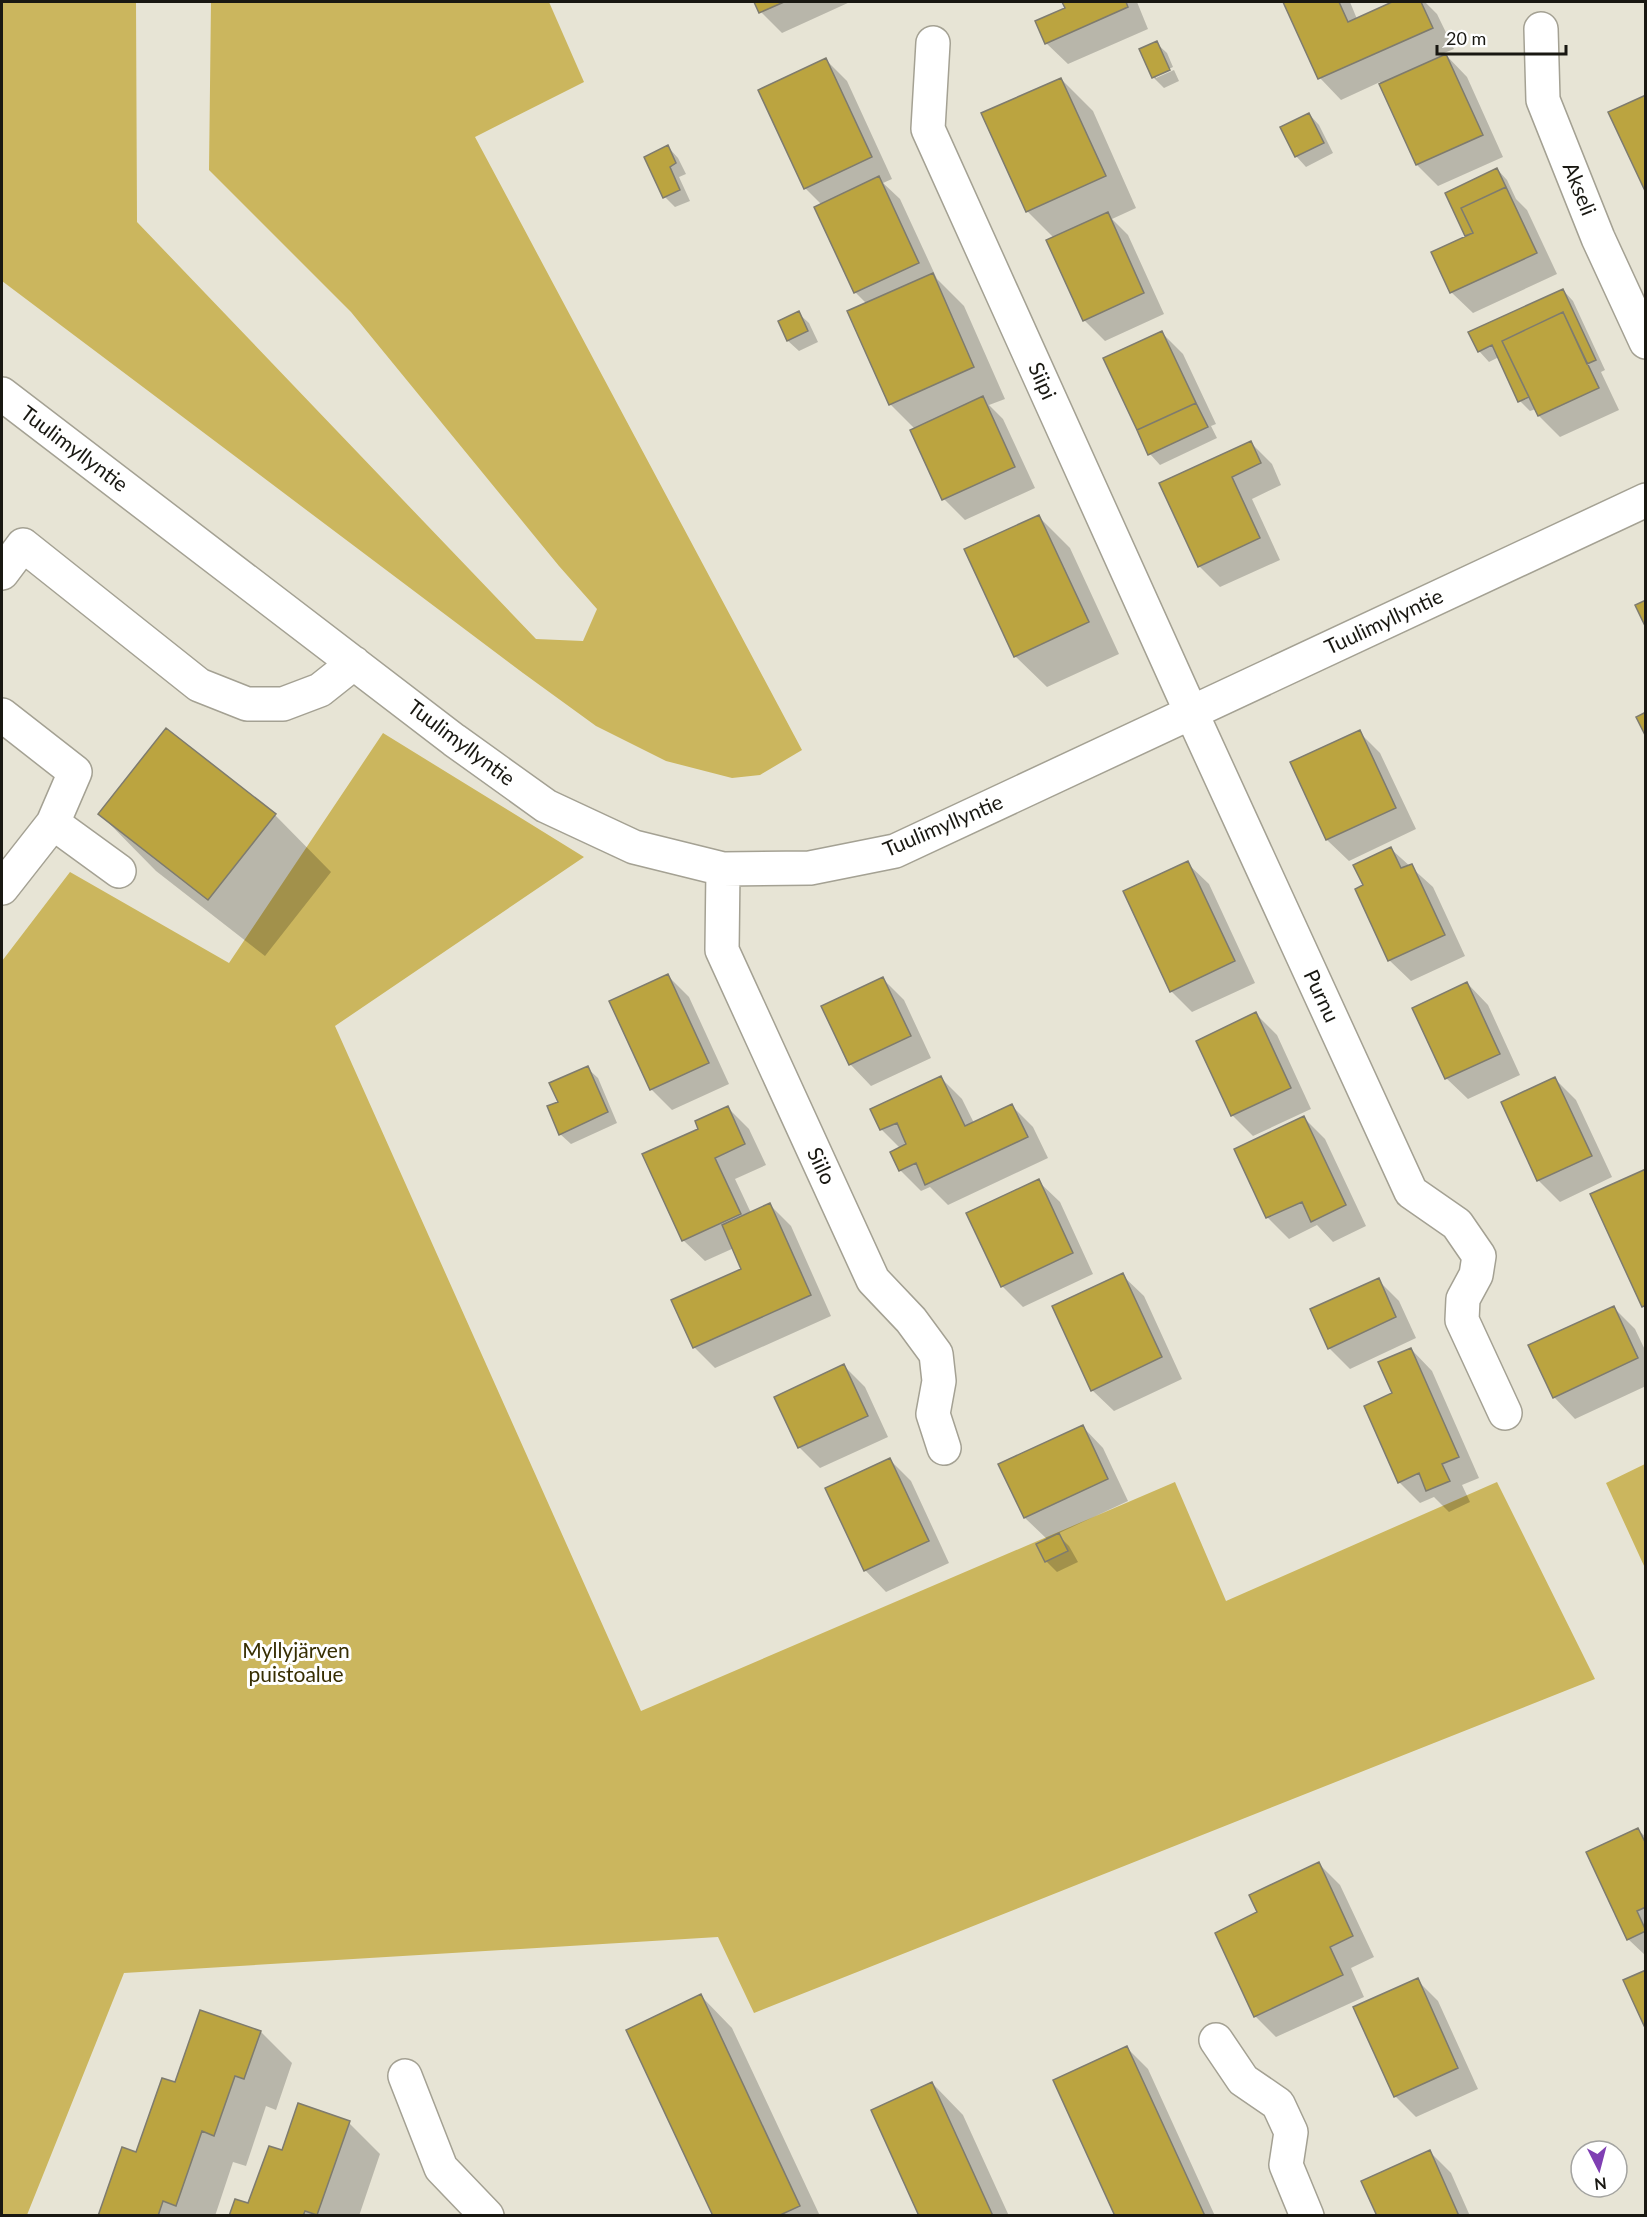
<svg xmlns="http://www.w3.org/2000/svg" width="1647" height="2217" viewBox="0 0 1647 2217" font-family="Lato,sans-serif">
  <style>
    .green { fill: #cbb65e }
    .shadow { fill: #0003 }
    .building { fill: #bba440; stroke: #7e7b6e; stroke-width: 1.5 }
    .lines { fill: none; stroke-linecap: round; stroke-linejoin: round }
    .minor-casing { stroke: #a4a193; stroke-width: 36 }
    .minor { stroke: #fff; stroke-width: 33 }
    .labels { text-anchor: middle; stroke-width: 6; stroke-linejoin: round; paint-order: stroke }
    .street-label { font-size: 21px; fill: #191812; stroke: #fff }
    .park-label { font-size: 21px; fill: #372e02; stroke: #fff }
  </style>
  <rect width="100%" height="100%" fill="#e7e4d5"/>
  <path class="green" d="M2 2H136L137 222 536 639 583 641 597 609 559 566 351 312 209 170 211 2H549L584 82 475 137 802 750 760 775 732 778 666 761 596 726 523 673 2 281Z
    M383 733 584 857 335 1026 641 1711 1175 1482 1226 1601 1497 1482 1595 1679 754 2013 718 1937 124 1973 27 2215H2V961L70 872 229 963Z
    M1645 1464V1568L1606 1483Z"/>
  <path class="shadow" d="M756 2H850L782 33 761 12Z
    M1063 2H1137L1148 29 1068 64 1046 43 1067 9Z
    M1285 2H1350L1357 19 1396 2H1425L1437 14 1454 49 1444 53 1467 77 1503 157 1438 186 1417 165 1380 82 1341 100 1320 78Z
    M1156 43 1167 53 1173 67 1156 75V78L1174 70 1179 81 1164 88 1153 77Z
    M826 60 847 81 892 179 883 183 900 199 937 279 964 306 1005 399 989 405 1003 419 1035 488 965 520 944 499 915 429 890 404 867 304 856 293 816 208 822 205 805 188Z
    M1061 79 1093 111 1136 208 1112 219 1128 235 1164 314 1105 341 1084 320 1054 238 1027 211Z
    M1309 114 1319 125 1333 153 1306 167 1296 156Z
    M668 147 678 158 686 174 679 177 690 201 675 207 665 197Z
    M1497 169 1507 180 1516 199 1527 210 1557 274 1473 313 1451 292 1467 237 1447 193Z
    M1563 290 1573 301 1605 370 1601 372 1619 410 1560 437 1539 416 1536 409 1530 411 1520 401 1499 357 1489 362 1479 351Z
    M798 313 809 323 818 342 799 351 788 341 780 322Z
    M1162 333 1183 354 1216 424 1211 426 1217 438 1160 465 1150 454 1138 429Z
    M1251 443 1272 464 1281 485 1252 499 1280 560 1220 587 1199 566 1161 483Z
    M1039 517 1070 548 1119 654 1047 687 1015 656Z
    M166 730 275 815 331 872 265 956 156 871 100 814Z
    M1359 732 1380 753 1416 829 1349 861 1327 840 1292 763Z
    M1391 849 1433 887 1465 956 1411 981 1389 960 1365 886Z
    M1187 863 1209 884 1255 983 1192 1012 1171 991Z
    M667 975 689 997 729 1084 672 1110 651 1089Z
    M883 979 904 1000 931 1058 871 1086 850 1064Z
    M1467 983 1488 1005 1520 1075 1468 1099 1446 1078Z
    M1256 1014 1277 1035 1311 1109 1253 1136 1232 1115Z
    M587 1068 598 1078 617 1123 571 1144 560 1134V1102Z
    M941 1078 962 1099 974 1123 1012 1106 1033 1127 1048 1158 948 1205 930 1187 921 1191 900 1170V1148L881 1129Z
    M1555 1079 1576 1100 1612 1177 1560 1202 1538 1180 1503 1103Z
    M728 1108 749 1129 766 1165 735 1179 751 1213 770 1205 791 1226 831 1316 715 1368 694 1347 743 1269 734 1248 705 1261 683 1240 700 1129Z
    M1304 1118 1325 1139 1366 1226 1333 1242 1317 1225 1289 1239 1268 1218 1236 1150Z
    M1038 1181 1060 1202 1093 1274 1023 1307 1002 1286Z
    M1122 1275 1144 1296 1182 1379 1114 1411 1092 1390Z
    M1378 1280 1399 1301 1416 1338 1350 1369 1329 1348Z
    M1613 1307 1635 1329 1646 1352V1386L1575 1419 1554 1397Z
    M1411 1349 1432 1371 1479 1478 1462 1485 1470 1502 1449 1512 1434 1497 1420 1503 1399 1482 1394 1394Z
    M844 1366 865 1387 888 1437 820 1468 799 1447Z
    M1082 1426 1103 1448 1128 1501 1057 1534 1069 1546 1078 1562 1057 1572 1046 1561 1038 1545 1048 1540 1025 1518 1000 1464Z
    M890 1460 911 1481 949 1563 886 1592 865 1570Z
    M1638 1830 1646 1837V1956L1628 1939Z
    M1319 1864 1340 1885 1374 1957 1351 1968 1364 1997 1276 2037 1255 2016 1259 1913Z
    M1417 1980 1438 2001 1478 2089 1416 2117 1395 2096Z
    M701 1996 732 2028 820 2216H715Z
    M201 2012 261 2032 292 2063 276 2110 266 2106 246 2166 233 2162 215 2216H100L176 2084Z
    M1127 2048 1148 2069 1215 2216H1116Z
    M932 2083 963 2115 1009 2216H920Z
    M349 2123 380 2154 359 2216H231L249 2205Z
    M1430 2152 1451 2173 1470 2216H1378Z"/>
  <path class="building" d="M754 2H784L759 13Z
    M1062 2H1126L1128 7 1045 44 1035 21 1065 8Z
    M1283 2H1339L1348 22 1392 2H1421L1433 28 1318 79Z
    M1157 41 1170 70 1152 78 1139 49Z
    M1446 54 1483 135 1416 165 1379 84Z
    M826 58 872 157 804 189 758 90Z
    M1061 78 1106 176 1026 212 981 113Z
    M1646 95V193L1608 112Z
    M1309 113 1324 143 1295 157 1280 127Z
    M668 145 676 163 670 167 680 190 663 198 644 157Z
    M1497 168 1506 187 1461 208 1473 233 1465 236 1445 193Z
    M879 176 919 263 854 293 814 207Z
    M1506 187 1537 253 1450 293 1431 252 1473 233 1461 208Z
    M1108 212 1144 293 1083 321 1046 240Z
    M933 273 974 367 889 405 847 311Z
    M1563 289 1596 360 1587 364 1563 312 1502 341 1529 397 1518 402 1492 345 1478 352 1468 332Z
    M799 311 808 331 787 341 778 321Z
    M1563 312 1599 388 1538 416 1502 341Z
    M1162 331 1196 403 1137 430 1103 358Z
    M983 396 1015 467 942 500 910 430Z
    M1196 403 1208 427 1148 455 1137 430Z
    M1251 441 1261 463 1232 477 1260 538 1198 567 1159 483Z
    M1039 515 1089 622 1014 657 964 549Z
    M1646 600V628L1635 605Z
    M1646 712V737L1636 717Z
    M166 728 276 814 208 900 98 814Z
    M1360 730 1396 808 1326 840 1290 762Z
    M1391 847 1401 868 1412 864 1445 935 1388 961 1355 889 1363 885 1353 865Z
    M1188 861 1235 961 1170 992 1123 891Z
    M668 974 709 1063 650 1090 609 1001Z
    M883 977 911 1036 849 1065 821 1006Z
    M1467 982 1500 1054 1445 1079 1412 1008Z
    M1256 1012 1291 1088 1231 1116 1196 1041Z
    M588 1066 608 1112 559 1135 547 1106 558 1102 549 1083Z
    M941 1076 965 1126 1012 1104 1028 1137 925 1185 916 1163 899 1171 890 1152 906 1144 897 1123 880 1130 870 1109Z
    M1555 1077 1592 1156 1537 1181 1501 1102Z
    M728 1106 745 1144 715 1158 741 1214 682 1241 642 1154 698 1129 695 1121Z
    M1304 1116 1346 1205 1311 1222 1302 1202 1266 1218 1234 1149Z
    M1646 1169V1305L1642 1307 1590 1194Z
    M1039 1179 1073 1253 1001 1287 966 1213Z
    M770 1203 811 1295 693 1348 671 1300 741 1269 722 1225Z
    M1123 1273 1162 1357 1091 1391 1052 1306Z
    M1379 1278 1396 1317 1328 1349 1310 1309Z
    M1614 1306 1638 1358 1553 1398 1528 1345Z
    M1411 1348 1459 1457 1442 1464 1450 1481 1426 1491 1419 1473 1398 1483 1364 1406 1392 1393 1378 1362Z
    M844 1364 868 1416 798 1448 774 1397Z
    M1083 1425 1108 1479 1024 1518 998 1464Z
    M890 1458 929 1541 864 1571 825 1488Z
    M1059 1533 1068 1551 1045 1562 1036 1544Z
    M1638 1828 1646 1844V1907L1637 1911 1646 1931 1627 1940 1586 1852Z
    M1319 1862 1353 1936 1330 1947 1343 1975 1254 2017 1215 1933 1257 1912 1249 1895Z
    M1646 1970V2030L1623 1980Z
    M1418 1978 1458 2068 1394 2097 1353 2007Z
    M701 1994 800 2206 778 2216H713L626 2030Z
    M200 2010 261 2031 244 2079 235 2076 214 2136 202 2131 176 2206 163 2201 158 2216H98L122 2147 136 2152 162 2078 175 2082Z
    M1127 2046 1205 2216H1115L1053 2080Z
    M932 2082 993 2216H919L871 2110Z
    M298 2103 350 2121 317 2215 305 2211 303 2216H229L235 2199 248 2203 269 2146 282 2150Z
    M1430 2150 1459 2216H1377L1361 2181Z"/>
  <g class="lines">
    <defs>
      <path id="minor" d="M1541 29 1543 100 1598 238 1646 342
        M933 43 928 129 1191 712 1411 1192 1457 1224 1479 1256 1476 1275 1463 1299 1462 1320 1505 1413
        M2 394 454 740 546 806 634 847 723 869 810 868 895 851 1646 500
        M2 573 23 545 199 685 247 704H283L320 690 354 663
        M2 715 75 772 53 823 2 888
        M53 823 119 871
        M723 869 722 950 873 1280 911 1320 936 1354 939 1381 933 1414 944 1448
        M1216 2040 1243 2080 1278 2104 1291 2132 1286 2165 1307 2216
        M405 2076 441 2168 487 2216"/>
    </defs>
    <use href="#minor" class="minor-casing"/>
    <use href="#minor" class="minor"/>
  </g>
  <g class="labels">
    <g class="street-label">
      <text transform="translate(1579 189) rotate(68)" y="7">Akseli</text>
      <text transform="translate(1042 381) rotate(66)" y="7">Siipi</text>
      <text transform="translate(74 449) rotate(37)" y="7">Tuulimyllyntie</text>
      <text transform="translate(1384 622) rotate(-25)" y="7">Tuulimyllyntie</text>
      <text transform="translate(461 743) rotate(37)" y="7">Tuulimyllyntie</text>
      <text transform="translate(943 826) rotate(-23)" y="7">Tuulimyllyntie</text>
      <text transform="translate(1321 996) rotate(65)" y="7">Purnu</text>
      <text transform="translate(821 1166) rotate(65)" y="7">Siilo</text>
    </g>
    <g class="park-label">
      <text x="296" y="1658">Myllyjärven<tspan x="296" dy="24">puistoalue</tspan></text>
    </g>
  </g>
  <rect width="1647" height="2217" fill="none" stroke="#191812" stroke-width="6"/>
  <g transform="translate(1599 2169) rotate(174)"><circle r="28" fill="#ffffff" stroke="#a3a3a0" stroke-width="1.5"/>
  <path d="M0-4.5L10 22L0 15L-10 22Z" fill="#7f3fb3"/>
  <text y="-9" font-size="16" font-weight="bold" text-anchor="middle" fill="#191812">N</text>
  </g>
  <path d="M1437 45v9h129v-9" fill="none" stroke="#191812" stroke-width="3"/>
  <text x="1446" y="45" font-size="18" fill="#191812" stroke="#ffffff" stroke-width="4.5" paint-order="stroke">20 m</text>
</svg>
